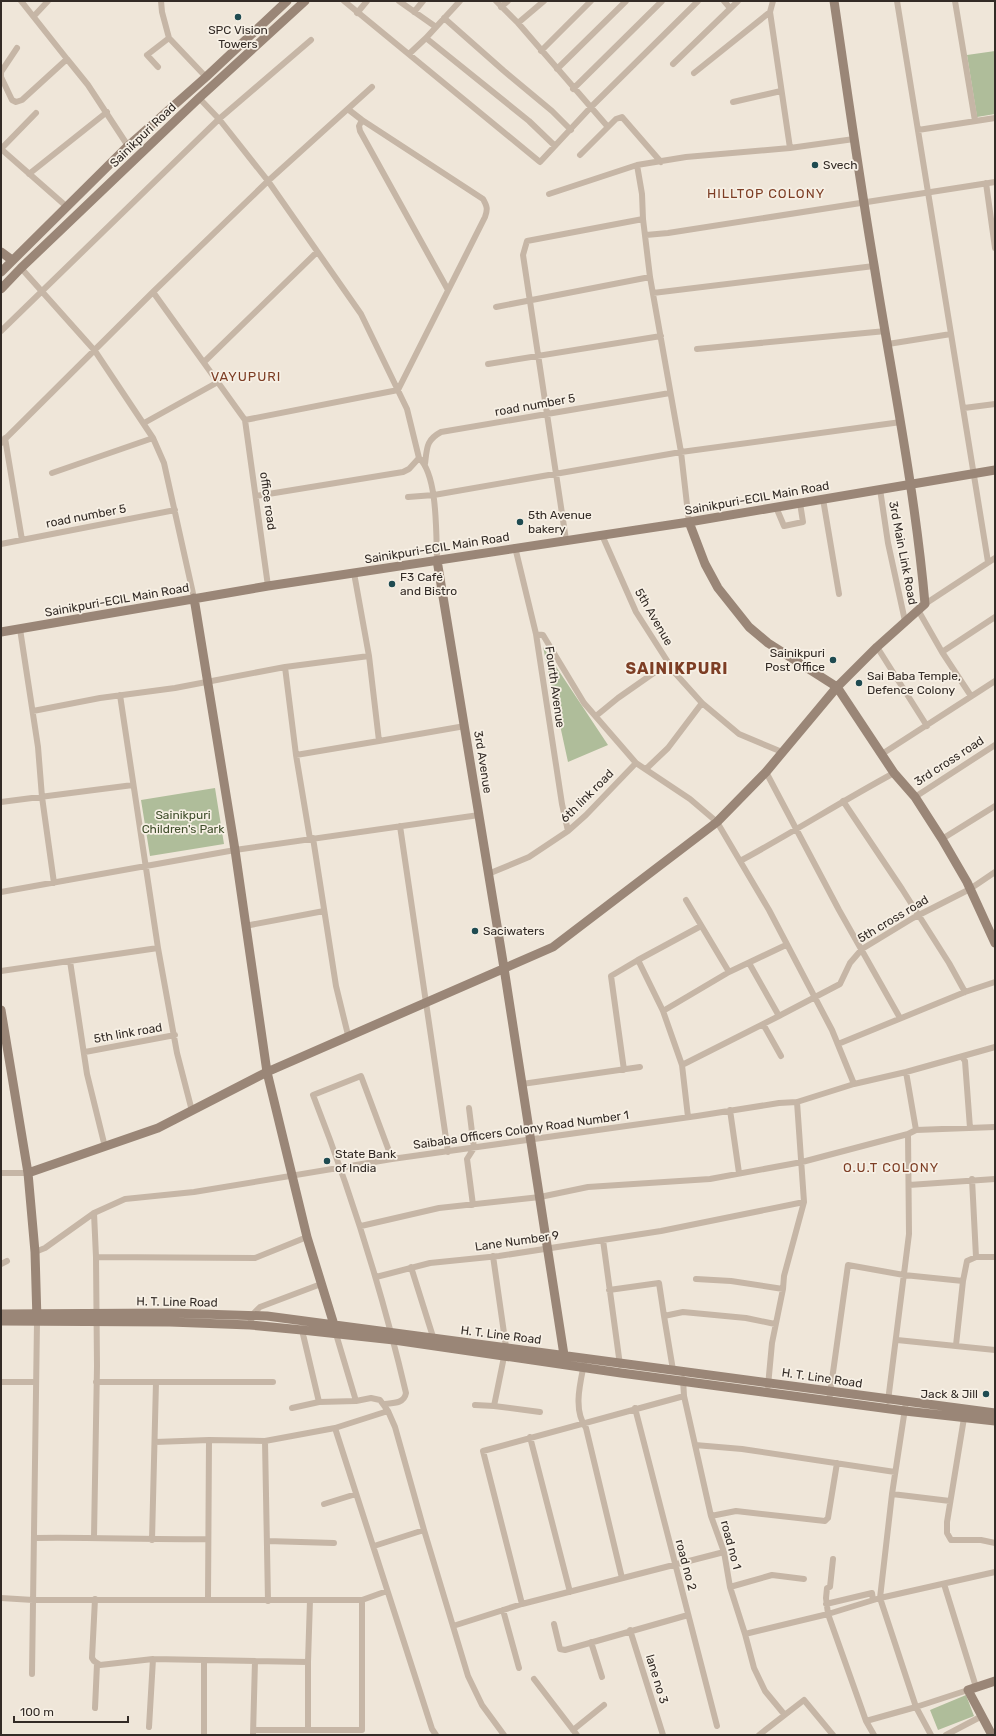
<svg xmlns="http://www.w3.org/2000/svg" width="996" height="1736" viewBox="0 0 996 1736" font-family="Rubik,sans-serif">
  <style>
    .green { fill: #afbd9a }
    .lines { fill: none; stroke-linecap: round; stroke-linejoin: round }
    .street { stroke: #c6b6a6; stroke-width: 6 }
    .secondary { stroke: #9a8677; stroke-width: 9 }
    .poi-dot { fill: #1f4b51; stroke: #f7f0e5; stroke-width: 1.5 }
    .labels { text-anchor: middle; stroke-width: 3.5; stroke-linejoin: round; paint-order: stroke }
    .poi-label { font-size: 12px; fill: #332b26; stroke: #f7f0e5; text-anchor: start }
    .street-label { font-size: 12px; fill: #332b26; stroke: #f7f0e5 }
    .park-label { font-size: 12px; fill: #404f2c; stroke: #f7f0e5 }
    .neighbourhood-label { font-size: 13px; letter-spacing: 1px; fill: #7d3e25; stroke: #f7f0e5 }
    .district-label { font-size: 16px; font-weight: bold; letter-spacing: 1px; fill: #7d3e25; stroke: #f7f0e5 }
  </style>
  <rect width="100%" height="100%" fill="#efe6d9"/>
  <path class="green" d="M995 51V114L977 117 967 55Z
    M543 647 608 745 568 762Z
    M215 788 224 844 150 856 141 800Z
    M966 1695 974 1716 938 1730 930 1710Z"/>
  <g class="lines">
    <path class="street" d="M21 1 67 59
      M161 1 162 12 169 38 206 77
      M344 1 540 162 591 107 698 1
      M399 1 436 27
      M496 1 518 23 608 127
      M724 1 730 8
      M773 1 770 12 790 148
      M897 1 988 562
      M955 1 975 121
      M501 7 508 1
      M414 12 423 1
      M357 13 367 1
      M34 16 48 1
      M444 18 504 71 552 111 571 130
      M518 23 544 1
      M426 38 529 121 555 146
      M541 51 591 1
      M409 54 426 38 460 1
      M673 64 738 1
      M158 67 147 55 169 38
      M557 69 626 1
      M694 73 770 12
      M1 76V72L17 48
      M1 77 12 100 16 102 22 100 67 59 88 85 128 146
      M573 89 662 1
      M199 98 219 119 268 181 361 314 407 409 419 458C438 475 436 535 437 560
      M733 102 781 91
      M362 120 359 126 360 131 448 290
      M918 130 995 118
      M1 149 66 206
      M1 149 36 113
      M580 155 616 119 622 117 661 162
      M637 165 642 194 643 219 650 277 681 452 689 522
      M29 174 107 112
      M986 183 995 248
      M549 194 637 165 686 157 790 148 854 139
      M646 235 668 233 995 182
      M21 268 95 351 153 438 164 463 194 598
      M153 292 245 420 398 390 485 217C488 209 487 206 483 199L362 120 349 110
      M653 293 874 266
      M496 307 650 277
      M1 331 219 119 311 40
      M888 344 951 334
      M697 349 886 331
      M204 362 317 252
      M488 364 661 336
      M964 408 995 404
      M245 420 268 586
      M144 423 218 382
      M5 438 22 540
      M1 443 153 292 268 181 372 87
      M425 464C427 448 426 440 441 432L670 393
      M52 473 153 438
      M880 489 888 543 905 621
      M256 496 403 472 409 469 419 458
      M408 497 434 495 681 452 901 422
      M823 499 839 594
      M776 507 784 526 803 522 800 503
      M602 535 636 612 675 673 702 703 739 734 782 752
      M566 540 523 255 527 241 643 219
      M1 544 175 510
      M515 547 536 634 562 804 568 831
      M354 573 369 656
      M925 604 995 558
      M918 610 942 652 971 696
      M20 629 38 747 42 797 54 883
      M536 634 543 635 584 703 636 763 690 799 717 822 769 910 832 1030 854 1084
      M877 647 927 726
      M942 652 995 617
      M285 667 296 755 379 741
      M120 695 158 948 177 1053 192 1111
      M33 711 100 698 175 688 285 667 369 656 379 741 465 726
      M596 716 618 698 668 663
      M882 754 995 681
      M296 755 310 839
      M646 769 668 748 702 703
      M766 772 839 910 900 1018
      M915 797 995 745
      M843 801 902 889 949 963 965 992
      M1 802 133 785
      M400 826 448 1152
      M313 838 336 986 348 1035
      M942 839 995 806
      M740 861C792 833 842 801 894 773
      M488 874 529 857 568 831 586 815 636 763
      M1 892 235 850 479 815
      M686 900 729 972
      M245 926 324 911
      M701 926 638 960 663 1011 729 972 786 945
      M70 961 87 1074 105 1147
      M749 963 779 1016 840 984 850 963 862 949 913 918 970 889 995 872
      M1 971 158 948
      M663 1011 682 1065 688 1117
      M763 1024 781 1056
      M838 1044 965 992 995 982
      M85 1052 175 1035
      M962 1057 965 1061 970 1128
      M682 1065 779 1016
      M624 1070 611 976 638 960
      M906 1072 916 1130
      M522 1084 640 1067
      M469 1108 474 1148 467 1159 473 1205
      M730 1110 739 1173
      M1 1173H28
      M972 1179 976 1257
      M909 1185 995 1179
      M94 1213 96 1257
      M361 1226 439 1208 540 1197 588 1187 710 1179 802 1162 908 1134 916 1130 995 1127
      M603 1240 620 1365
      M35 1252 45 1248 94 1213 125 1199 194 1192 392 1159 697 1116 779 1103 797 1102 854 1084 906 1072 995 1047
      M1 1264 7 1261
      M411 1267 434 1340
      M376 1277 430 1263 499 1256 661 1231 804 1202
      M696 1279 731 1281 783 1289
      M609 1290 659 1283 664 1316 683 1312 746 1318 775 1324
      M664 1316 673 1370
      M250 1325 252 1315 260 1307 321 1284
      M302 1330 319 1402
      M336 1334 356 1401
      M897 1340 995 1350
      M956 1345 963 1281 967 1261 976 1257H995
      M584 1364C580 1384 573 1410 586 1428L622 1578
      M683 1379 684 1396 711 1516 724 1552 730 1587 745 1634 754 1668 765 1691 784 1714
      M1 1382H35
      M96 1382H273
      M768 1386 772 1343 783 1289 784 1276 804 1202 797 1102
      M829 1401 848 1265 904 1275 963 1281
      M888 1401 909 1234 908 1134
      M906 1402 892 1494 880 1598 916 1707 931 1735
      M383 1404C393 1403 404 1404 406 1393 382 1291 351 1192 313 1095L361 1076 392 1159
      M475 1405 494 1406 506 1347 493 1256
      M494 1406 540 1412
      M292 1408 319 1402 356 1401 371 1398 380 1400 388 1411 395 1427 424 1530 468 1676 482 1705 504 1735
      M635 1408 717 1726
      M964 1418 947 1522V1533L951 1540H981L995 1543
      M335 1428 432 1729 436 1735
      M530 1437 570 1592
      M265 1441 268 1601
      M155 1442 209 1440 265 1441 335 1428 388 1411
      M695 1445 742 1449 895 1472
      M892 1494 950 1501
      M324 1504 356 1494
      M711 1516 736 1511 825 1521 828 1518 837 1463
      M94 1537 97 1366 96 1257 255 1258 307 1237
      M35 1538C93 1537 151 1540 208 1539
      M152 1540 156 1382
      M267 1541 334 1543
      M374 1546 424 1530
      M833 1559 830 1587 827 1588 826 1598 828 1614 866 1721 874 1735
      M944 1584 976 1687
      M730 1587 772 1575 804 1579
      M1 1598 33 1600H362L387 1591
      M95 1599 92 1658 94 1661 100 1665 153 1659 308 1662
      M208 1599 209 1440
      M522 1604 483 1451 684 1396
      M826 1604 872 1593 873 1600
      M503 1610 519 1668
      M554 1624 560 1649 565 1650 688 1615
      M453 1626 522 1604 724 1552
      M630 1630 663 1735
      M745 1634 828 1614 880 1598 995 1572
      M591 1642 602 1677
      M204 1660V1735
      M32 1674 37 1322
      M534 1679 577 1735
      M95 1708 97 1664
      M866 1721 916 1707 968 1690
      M149 1727 153 1659
      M308 1729V1662L310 1600
      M254 1730H362V1600
      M573 1730 604 1705
      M253 1735 255 1661
      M759 1735 804 1700 833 1735
      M946 1735 982 1716"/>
    <path class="secondary" d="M1 252 12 260
      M1 272 128 146 206 77 287 1
      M1 289 21 268 199 98 305 1
      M689 522 705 564 718 588 749 627 768 643 837 687 894 773 915 797 942 839 967 882 995 943
      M437 560 504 968 564 1355V1360
      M194 598 235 850 267 1072 307 1237 335 1328
      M1 632 268 586 689 522 995 470
      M1 1010 28 1173 35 1252 37 1320
      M28 1173 158 1128 267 1072 553 947 717 822 766 772 837 687 877 647 925 604C915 490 892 378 874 265 859 177 847 89 834 1
      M1 1314 170 1313 267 1316 995 1413
      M1 1321 170 1322 250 1325 302 1330 394 1340 621 1373 905 1411 995 1421
      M992 1735 968 1690 995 1681"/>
  </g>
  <g class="poi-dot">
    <circle cx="238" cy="17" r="4"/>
    <circle cx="815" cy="165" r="4"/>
    <circle cx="520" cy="522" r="4"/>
    <circle cx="392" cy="584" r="4"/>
    <circle cx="833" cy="660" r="4"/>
    <circle cx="859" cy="683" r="4"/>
    <circle cx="475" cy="931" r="4"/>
    <circle cx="327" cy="1161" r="4"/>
    <circle cx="986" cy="1394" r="4"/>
  </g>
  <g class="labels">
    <g class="poi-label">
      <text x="238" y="34" text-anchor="middle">SPC Vision<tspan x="238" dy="14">Towers</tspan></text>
      <text x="823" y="169">Svech</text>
      <text x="528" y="519">5th Avenue<tspan x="528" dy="14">bakery</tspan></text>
      <text x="400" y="581">F3 Café<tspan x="400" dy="14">and Bistro</tspan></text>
      <text x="825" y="657" text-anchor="end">Sainikpuri<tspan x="825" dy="14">Post Office</tspan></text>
      <text x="867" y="680">Sai Baba Temple,<tspan x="867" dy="14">Defence Colony</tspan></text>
      <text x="483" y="935">Saciwaters</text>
      <text x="335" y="1158">State Bank<tspan x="335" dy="14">of India</tspan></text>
      <text x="978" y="1398" text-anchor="end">Jack &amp; Jill</text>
    </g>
    <g class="street-label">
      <text transform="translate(143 135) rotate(-44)" y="4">Sainikpuri Road</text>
      <text transform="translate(535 405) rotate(-10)" y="4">road number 5</text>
      <text transform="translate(757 498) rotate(-10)" y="4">Sainikpuri-ECIL Main Road</text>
      <text transform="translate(268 501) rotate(82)" y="4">office road</text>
      <text transform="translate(86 516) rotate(-11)" y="4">road number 5</text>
      <text transform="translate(437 548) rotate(-9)" y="4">Sainikpuri-ECIL Main Road</text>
      <text transform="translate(903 553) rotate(79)" y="4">3rd Main Link Road</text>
      <text transform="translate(117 600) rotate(-10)" y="4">Sainikpuri-ECIL Main Road</text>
      <text transform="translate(654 617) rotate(60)" y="4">5th Avenue</text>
      <text transform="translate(555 687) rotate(82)" y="4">Fourth Avenue</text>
      <text transform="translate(949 761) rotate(-33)" y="4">3rd cross road</text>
      <text transform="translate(483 762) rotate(81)" y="4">3rd Avenue</text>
      <text transform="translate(587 796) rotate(-45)" y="4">6th link road</text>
      <text transform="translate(893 919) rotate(-31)" y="4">5th cross road</text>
      <text transform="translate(128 1033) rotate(-10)" y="4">5th link road</text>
      <text transform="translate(521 1130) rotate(-8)" y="4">Saibaba Officers Colony Road Number 1</text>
      <text transform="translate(517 1241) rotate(-8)" y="4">Lane Number 9</text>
      <text transform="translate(177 1302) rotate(1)" y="4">H. T. Line Road</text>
      <text transform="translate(501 1335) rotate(7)" y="4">H. T. Line Road</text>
      <text transform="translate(822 1378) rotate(8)" y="4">H. T. Line Road</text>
      <text transform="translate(731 1545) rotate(75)" y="4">road no 1</text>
      <text transform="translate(686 1565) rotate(75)" y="4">road no 2</text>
      <text transform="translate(657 1679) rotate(73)" y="4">lane no 3</text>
    </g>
    <g class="park-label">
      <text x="183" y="819">Sainikpuri<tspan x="183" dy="14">Children's Park</tspan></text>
    </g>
    <g class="neighbourhood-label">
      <text x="766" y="198">HILLTOP COLONY</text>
      <text x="246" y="381">VAYUPURI</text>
      <text x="891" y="1172">O.U.T COLONY</text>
    </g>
    <g class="district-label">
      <text x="677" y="674">SAINIKPURI</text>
    </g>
  </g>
  <rect width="996" height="1736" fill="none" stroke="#332b26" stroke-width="4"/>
  <path d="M14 1716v6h114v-6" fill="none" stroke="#332b26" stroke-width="2"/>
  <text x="20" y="1716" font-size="12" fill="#332b26" stroke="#f7f0e5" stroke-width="3" paint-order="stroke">100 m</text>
</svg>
